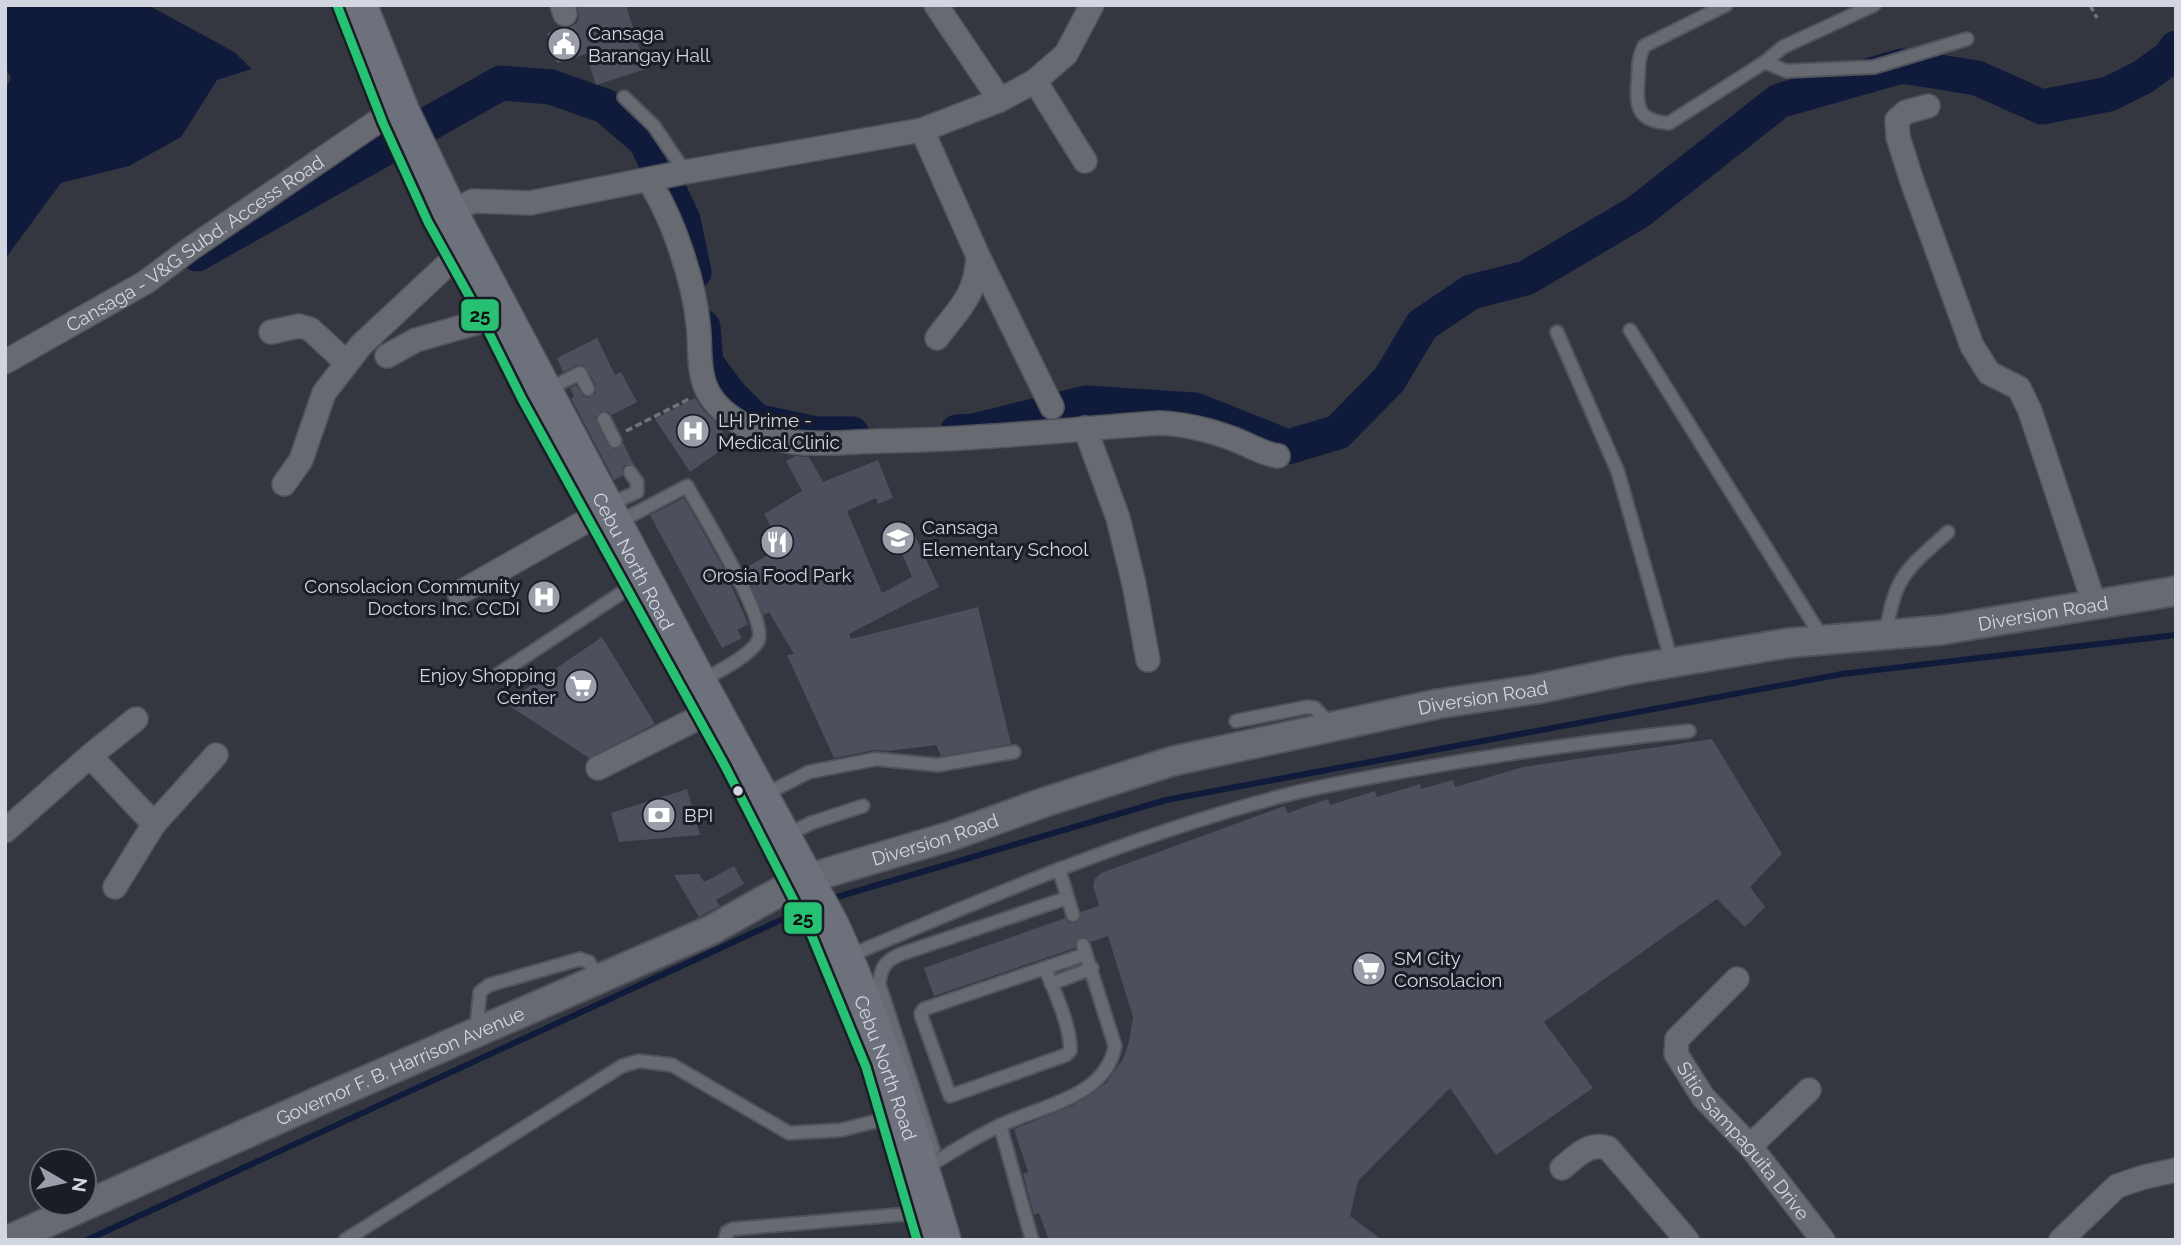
<svg xmlns="http://www.w3.org/2000/svg" width="2181" height="1245" viewBox="0 0 2181 1245" font-family="Raleway,sans-serif">
  <style>
    .water { fill: #101b3b }
    .lines { fill: none; stroke-linecap: round; stroke-linejoin: round }
    .stream { stroke: #101b3b; stroke-width: 6 }
    .river { stroke: #101b3b; stroke-width: 35 }
    .building { fill: #4c505c }
    .service-casing { stroke: #50535b; stroke-width: 16 }
    .minor-casing { stroke: #50535b; stroke-width: 26 }
    .tertiary-casing { stroke: #50535b; stroke-width: 32 }
    .primary-casing { stroke: #50535b; stroke-width: 40 }
    .path { stroke: #70737a; stroke-width: 3.5; stroke-dasharray: 7 3.5; stroke-linecap: butt }
    .service { stroke: #676a71; stroke-width: 12 }
    .minor { stroke: #676a71; stroke-width: 23 }
    .tertiary { stroke: #676a71; stroke-width: 28 }
    .primary { stroke: #6c717b; stroke-width: 37 }
    .bus-1-casing { stroke: #1a1d25; stroke-width: 14 }
    .bus-1 { stroke: #26c172; stroke-width: 9 }
    .bus-dot { fill: #d1d6e1; stroke: #1a1d25; stroke-width: 2.5 }
    .labels { text-anchor: middle; stroke-width: 6; stroke-linejoin: round; paint-order: stroke }
    .poi-label { font-size: 19px; fill: #d1d6e1; stroke: #1a1d25; text-anchor: start }
    .street-label { font-size: 19px; fill: #d1d6e1; stroke: #1a1d25 }
    .line-badge { stroke: #1a1d25; stroke-width: 2.5 }
    .pale-badge-label { font-size: 19px; text-anchor: middle; font-weight: bold; fill: #111 }
  </style>
  <rect width="100%" height="100%" fill="#343740"/>
  <path class="water" d="M5 5H148L234 52 252 69 217 80 181 137 129 166 61 183 5 259V90L11 78 5 67Z"/>
  <g class="lines">
    <path class="stream" d="M830 899 1166 800 1842 674 2176 635
      M87 1240 807 908"/>
    <path class="river" d="M197 254 501 83 551 87 605 106 646 141 683 220 694 272
      M703 327 706 363 729 394 756 421 817 434H852
      M957 432 974 431 1086 403 1195 410 1288 447 1338 432 1389 380 1422 325 1471 292 1526 278 1638 212 1779 101 1902 66 1977 78 2042 107 2109 94 2143 77 2169 58 2176 48"/>
  </g>
  <path class="building" d="M577 5H626L646 69 596 85 586 54 557 63 547 33 570 27 577 23 579 16Z
    M597 338 615 375 621 372 637 402 612 415 608 411H601L595 418 608 445 615 450 623 443 634 465H624L622 469V476L614 480 571 398 574 397 570 388 576 385 583 396 588 398 596 393V385L585 366 577 365 563 372 557 358Z
    M695 398 704 411 719 425 730 444 690 472 655 419Z
    M795 456 809 457 823 482 878 460 893 498 878 504 876 498 847 511 882 593 912 577 896 539 913 532 939 587 849 634 851 639 978 607 1011 744 941 756 936 745 889 751 875 750 834 758 787 655 794 654 769 612 764 615 743 569 782 547 764 514 802 491 786 461Z
    M684 498 724 569 748 624 737 630 742 638 722 648 650 515Z
    M602 637 655 724 589 758 505 703Z
    M1712 739 1782 854 1750 887 1765 907 1745 927 1717 899 1544 1022 1593 1088 1496 1155 1450 1088 1358 1181 1350 1216 1382 1240H1049L1039 1213 1034 1215 1023 1174 1028 1172 1014 1129 1072 1106 1089 1096 1106 1083 1123 1059 1129 1042 1133 1017 1108 936 1091 942 1086 937H1080L1075 942V948L934 996 924 968 1065 918 1070 923H1076L1081 918V912L1099 906 1093 885 1095 879 1101 873 1284 806 1288 813 1328 799 1330 805 1375 791 1377 797 1420 784 1421 789 1453 780 1455 787 1523 767Z
    M687 789 700 835 619 842 611 813Z
    M734 866 744 884 716 900 720 906 699 917 674 875 699 874 704 882Z"/>
  <g class="lines">
    <defs>
      <path id="service" d="M1726 5 1644 46C1638 58 1639 67 1638 80 1636 107 1637 121 1669 123L1765 62 1783 47 1874 5
        M1765 62 1786 71 1874 67 1967 39
        M624 97 654 126 685 172
        M1630 330 1823 639
        M1557 332 1618 472 1672 663
        M547 390 580 373 588 389
        M604 419 615 441
        M608 505 637 492V482L630 472
        M617 523 687 486C700 510 769 620 758 641 750 656 717 672 701 681
        M1886 634C1894 576 1907 569 1948 532
        M494 677 626 590
        M1236 721 1307 707 1315 708 1332 726
        M764 795 809 772 876 759 938 765 1014 752
        M785 836 811 823 863 806
        M1059 869 1073 915
        M849 956C992 895 1135 834 1286 795 1325 785 1366 778 1405 771 1500 754 1594 741 1689 731
        M1045 968C1054 990 1072 1029 1070 1051L1066 1055 950 1096 922 1018 921 1013 924 1009 1086 954
        M1051 984 1092 968
        M476 1032 480 992 489 985 580 959 589 962 599 978
        M1000 1125 1032 1240
        M933 1149 879 984C881 967 885 961 901 954L1067 898
        M937 1161C957 1149 977 1136 999 1126 1039 1106 1106 1098 1115 1046L1083 945
        M345 1240 622 1066 639 1061 672 1065 789 1133 841 1130 881 1120
        M725 1240 727 1232 733 1229 908 1214"/>
      <g id="minor">
        <path d="M562 5 565 14"/>
        <path d="M936 5 1000 100"/>
        <path d="M1035 81 1085 161"/>
        <path d="M1928 106 1906 112 1897 120 1898 137 1913 184 1972 346 1989 373 2019 388 2030 411 2094 603"/>
        <path d="M922 130 978 256 1052 407"/>
        <path d="M648 180C672 215 694 281 698 324 701 347 697 371 708 392 722 419 764 438 793 442 821 445 851 442 878 441 972 440 1065 430 1159 423 1187 424 1210 430 1236 440 1251 446 1263 454 1278 456"/>
        <path d="M449 213 473 201 530 203 685 172 922 130 1000 100 1035 81 1066 54 1092 5"/>
        <path d="M271 332 299 326 310 329 347 363"/>
        <path d="M937 338C960 307 976 296 978 256"/>
        <path d="M387 356 416 340 483 321"/>
        <path id="s1" d="M5 362 146 282 190 249 381 119"/>
        <path d="M1085 428 1118 518 1134 584 1148 660"/>
        <path d="M284 484 301 460 324 393 361 345 450 262"/>
        <path d="M459 593 588 520"/>
        <path d="M90 756 154 824"/>
        <path d="M598 768 698 718"/>
        <path d="M5 831 90 756 136 719"/>
        <path d="M115 887 154 824 216 755"/>
        <path id="s2" d="M1737 979 1677 1039 1676 1054 1703 1097 1750 1146 1823 1240"/>
        <path d="M1750 1146 1809 1090"/>
        <path d="M1562 1168C1577 1156 1588 1142 1608 1148L1687 1240"/>
        <path d="M2061 1240 2117 1186 2144 1177 2176 1170"/>
      </g>
      <g id="tertiary">
        <path id="s3" d="M806 879 951 836 1045 802 1173 761 1437 704 1537 689 1628 670 1788 643 1942 630 2176 591"/>
        <path id="s4" d="M8 1240 321 1100 711 930 788 887"/>
      </g>
      <g id="primary">
        <path id="s5" d="M358 5 402 115 449 213 698 683 830 925C876 1026 910 1134 942 1240"/>
      </g>
    </defs>
    <use href="#service" class="service-casing"/>
    <use href="#minor" class="minor-casing"/>
    <use href="#tertiary" class="tertiary-casing"/>
    <use href="#primary" class="primary-casing"/>
    <path class="path" d="M2090 5 2097 18
      M626 431 691 398"/>
    <use href="#service" class="service"/>
    <use href="#minor" class="minor"/>
    <use href="#tertiary" class="tertiary"/>
    <use href="#primary" class="primary"/>
    <defs>
      <path id="bus-1" d="M337 5 383 123 428 222 483 321 522 399 725 766 811 934 866 1067 917 1240"/>
    </defs>
    <use href="#bus-1" class="bus-1-casing"/>
    <use href="#bus-1" class="bus-1"/>
  </g>
  <defs>
    <symbol id="civic-disc" viewBox="-11 -11 22 22"><circle r="9.5" fill="#9a9ea9" stroke="#1a1d25"/><path d="M-.6-6.5H3V-4.5H.6V-3L4-1V1h2V6H-6V1h2V-1L-.6-3ZM-1.2 2.5V6h2.4V2.5Z" fill="#fff"/></symbol>
    <symbol id="hospital-disc" viewBox="-11 -11 22 22"><circle r="9.5" fill="#9a9ea9" stroke="#1a1d25"/><path d="M-5-5h3v3.5h4V-5h3V5h-3V1.5h-4V5h-3Z" fill="#fff"/></symbol>
    <symbol id="school-disc" viewBox="-11 -11 22 22"><circle r="9.5" fill="#9a9ea9" stroke="#1a1d25"/><path d="M0-5L7-2L0 1L-7-2ZM-4 1L0 2.5L4 1V4Q0 6-4 4Z" fill="#fff"/></symbol>
    <symbol id="restaurant-disc" viewBox="-11 -11 22 22"><circle r="9.5" fill="#9a9ea9" stroke="#1a1d25"/><path d="M-5-6h1v4h1v-4h1v4h1v-4h1v5L-1.5 .5V6h-2V.5L-5-1ZM5-6V6H3V1.5H1.5Q1.5-4 5-6Z" fill="#fff"/></symbol>
    <symbol id="supermarket-disc" viewBox="-11 -11 22 22"><circle r="9.5" fill="#9a9ea9" stroke="#1a1d25"/><path d="M-6-5.5h2.5l.6 2H6L4.5 2H-2.5L-4.4-4H-6ZM-1.5 3.2a1.3 1.3 0 1 0 .1 0ZM3 3.2a1.3 1.3 0 1 0 .1 0Z" fill="#fff"/></symbol>
    <symbol id="bank-disc" viewBox="-11 -11 22 22"><circle r="9.5" fill="#9a9ea9" stroke="#1a1d25"/><path d="M-6-4H6V4H-6ZM0-2.3a2.3 2.3 0 1 0 0 4.6a2.3 2.3 0 1 0 0-4.6Z" fill="#fff"/></symbol>
  </defs>
  <g fill-rule="evenodd">
    <use href="#civic-disc" x="545" y="25" width="38" height="38"/>
    <use href="#hospital-disc" x="674" y="412" width="38" height="38"/>
    <use href="#school-disc" x="879" y="519" width="38" height="38"/>
    <use href="#restaurant-disc" x="758" y="523" width="38" height="38"/>
    <use href="#hospital-disc" x="525" y="578" width="38" height="38"/>
    <use href="#supermarket-disc" x="562" y="667" width="38" height="38"/>
    <use href="#bank-disc" x="640" y="796" width="38" height="38"/>
    <use href="#supermarket-disc" x="1350" y="950" width="38" height="38"/>
  </g>
  <circle class="bus-dot" cx="738" cy="791" r="6"/>
  <g class="labels">
    <g class="poi-label">
      <text x="588" y="40">Cansaga<tspan x="588" dy="22">Barangay Hall</tspan></text>
      <text x="718" y="427">LH Prime -<tspan x="718" dy="22">Medical Clinic</tspan></text>
      <text x="922" y="534">Cansaga<tspan x="922" dy="22">Elementary School</tspan></text>
      <text x="777" y="582" text-anchor="middle">Orosia Food Park</text>
      <text x="520" y="593" text-anchor="end">Consolacion Community<tspan x="520" dy="22">Doctors Inc. CCDI</tspan></text>
      <text x="556" y="682" text-anchor="end">Enjoy Shopping<tspan x="556" dy="22">Center</tspan></text>
      <text x="684" y="822">BPI</text>
      <text x="1394" y="965">SM City<tspan x="1394" dy="22">Consolacion</tspan></text>
    </g>
    <g class="street-label">
      <text dy="7" stroke="none"><textPath href="#s1" startOffset="224">Cansaga - V&amp;G Subd. Access Road</textPath></text>
      <text dy="7" stroke="none"><textPath href="#s5" startOffset="621">Cebu North Road</textPath></text>
      <text dy="7" stroke="none"><textPath href="#s3" startOffset="1269">Diversion Road</textPath></text>
      <text dy="7" stroke="none"><textPath href="#s3" startOffset="702">Diversion Road</textPath></text>
      <text dy="7" stroke="none"><textPath href="#s3" startOffset="135">Diversion Road</textPath></text>
      <text dy="7" stroke="none"><textPath href="#s4" startOffset="429">Governor F. B. Harrison Avenue</textPath></text>
      <text dy="7" stroke="none"><textPath href="#s5" startOffset="1188">Cebu North Road</textPath></text>
      <text dy="7" stroke="none"><textPath href="#s2" startOffset="210">Sitio Sampaguita Drive</textPath></text>
    </g>
  </g>
  <g class="line-badge">
    <rect x="460" y="298" width="40" height="34" rx="7" fill="#26c172"/>
    <rect x="783" y="901" width="40" height="34" rx="7" fill="#26c172"/>
  </g>
  <g class="pale-badge-label">
    <text x="480" y="322">25</text>
    <text x="803" y="925">25</text>
  </g>
  <rect width="2181" height="1245" fill="none" stroke="#d1d6e1" stroke-width="14"/>
  <g transform="translate(63 1182) rotate(99)"><circle r="33" fill="#1a1d25" stroke="#636770" stroke-width="2"/>
  <path d="M0-5L12 26L0 18L-12 26Z" fill="#9a9ea9"/>
  <text y="-10" font-size="19" font-weight="bold" text-anchor="middle" fill="#d1d6e1">N</text>
  </g>
</svg>
